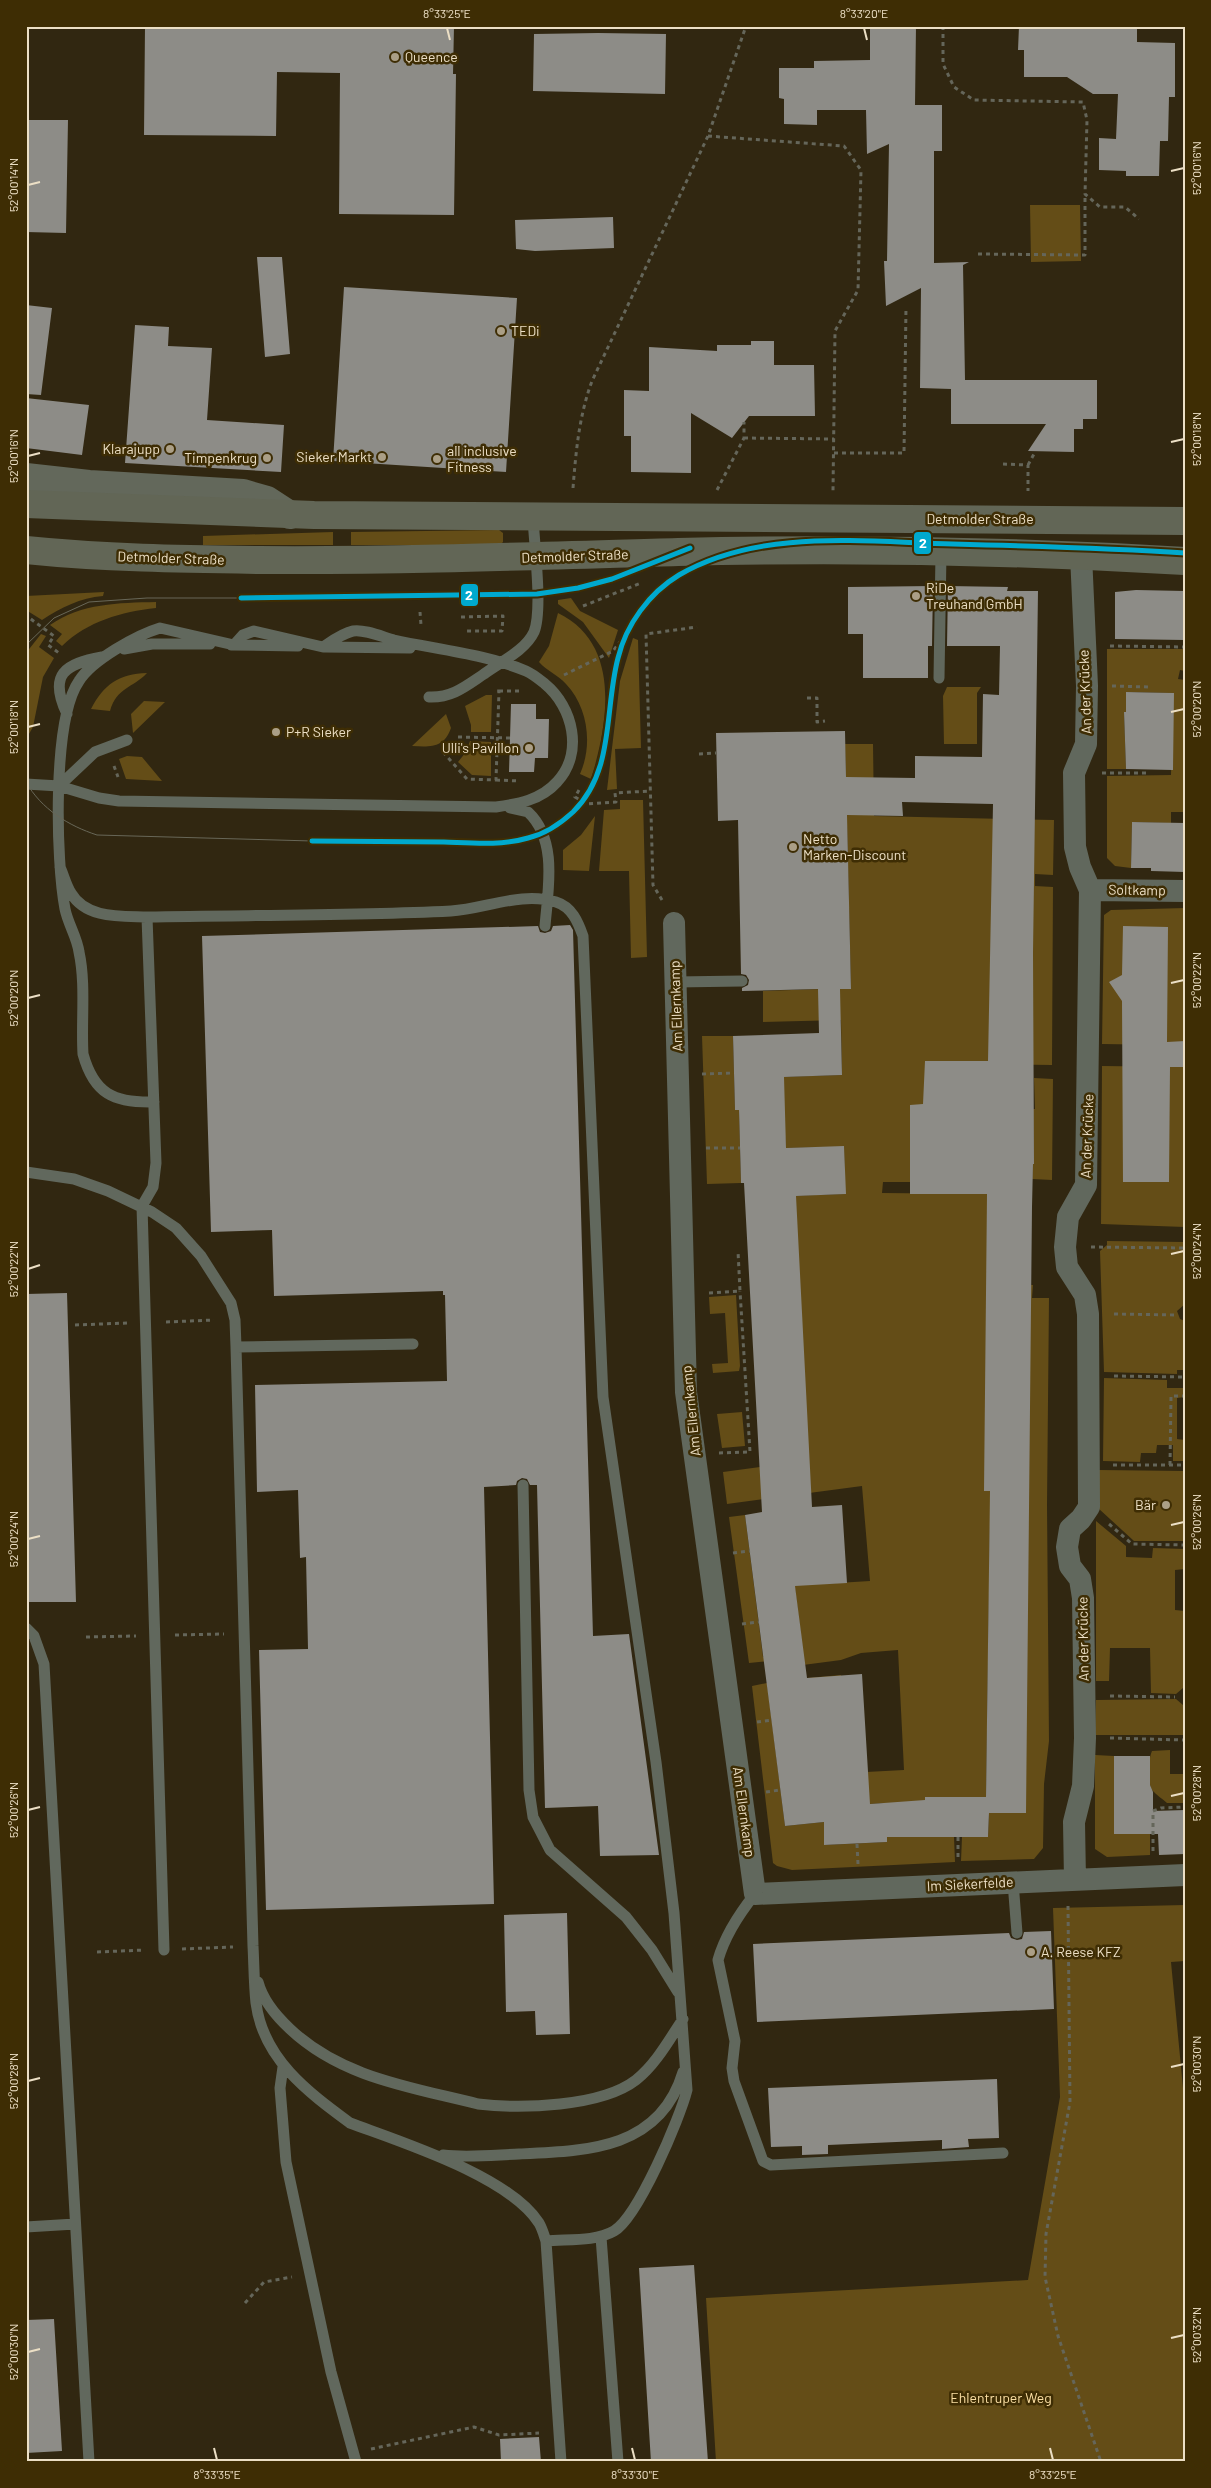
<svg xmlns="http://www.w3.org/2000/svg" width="1211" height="2488" viewBox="0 0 1211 2488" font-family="Barlow,sans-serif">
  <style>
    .green { fill: #644d17 }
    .building { fill: #8d8c87; fill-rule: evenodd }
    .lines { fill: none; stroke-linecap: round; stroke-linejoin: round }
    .path { stroke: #65665a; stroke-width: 3; stroke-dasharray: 4 4; stroke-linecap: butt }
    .service { stroke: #61685d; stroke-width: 11 }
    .minor { stroke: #61685d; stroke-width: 22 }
    .secondary { stroke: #63685b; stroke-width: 28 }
    .primary { stroke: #626656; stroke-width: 28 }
    .tram { stroke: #686758; stroke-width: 1 }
    .metro-1-casing { stroke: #3e2d04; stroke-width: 9 }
    .metro-1 { stroke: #00a9ce; stroke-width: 5 }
    .ticks { fill: none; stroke: #ecdfc5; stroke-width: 2 }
    .poi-dot { fill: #ab9f86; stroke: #3e2d04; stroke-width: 2 }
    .labels { text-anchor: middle; stroke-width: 5; stroke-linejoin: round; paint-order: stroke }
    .poi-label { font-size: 14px; fill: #ecdfc5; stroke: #3e2d04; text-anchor: start }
    .street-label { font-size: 14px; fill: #ecdfc5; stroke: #3e2d04 }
    .park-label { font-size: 14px; fill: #fbdfa4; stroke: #3e2d04 }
    .line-badge { stroke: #3e2d04; stroke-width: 2 }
    .badge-label { font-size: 14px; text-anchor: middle; font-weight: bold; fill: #fff }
    .neatline { fill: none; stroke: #ecdfc5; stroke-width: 2 }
    .ticks-label { font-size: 12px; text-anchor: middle; fill: #ecdfc5 }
  </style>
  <rect width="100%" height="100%" fill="#312711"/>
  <path class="green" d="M1030 205H1080L1081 261 1031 262Z
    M499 530 503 533V542L500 545H351V532Z
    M333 532V545H203V536Z
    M104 592 103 596C80 598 62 607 42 620L26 610V596Z
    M571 598 580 611 618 630 609 658 583 622 558 604V600Z
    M156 602V608C121 612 88 621 62 646L56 641 62 634 50 625C82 603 118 603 156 602Z
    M558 613C622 644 608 724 591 779L580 774C593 745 588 707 566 684 558 675 547 671 539 662L549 646Z
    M41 634 46 636 39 647 54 658 43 677 33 727 26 739V653Z
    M633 638 638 640 641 748 615 749 617 789 607 790 620 681Z
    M1107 649H1185V671L1180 670 1178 679 1185 680V812H1171V823L1132 822 1131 868 1115 866 1107 858V776L1171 775 1173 693 1126 692V712H1124L1126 769H1107Z
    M147 673C133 688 117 687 110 711L91 709C104 684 119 674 147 673Z
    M947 687H981L977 693V744H944L943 696Z
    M486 695H492L491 732H471V725L465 706Z
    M144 701 165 702 133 733 131 714Z
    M446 714 451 728C444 748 431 747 412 746Z
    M470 741 491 742V776L472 775 458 762 466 752Z
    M845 744H873L874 816 1054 820 1053 875 1035 874V886L1053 887 1052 1065 964 1064V1061H925L928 1182H883L882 1193 987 1194 1016 1285H1033L1032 1298H1049L1047 1505 1049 1741 1044 1784 1043 1848 1034 1859 961 1861 962 1837H988L989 1813H1025L1028 1527 990 1525 986 1797 954 1837 955 1862 792 1870 777 1866 773 1863 752 1686 767 1683 785 1826 824 1822 825 1845 887 1842 885 1803 823 1807 807 1678 841 1675 847 1773 904 1770 898 1650 861 1653 841 1660 780 1668 778 1660 749 1663 729 1517 745 1515 763 1657 803 1652 785 1510 821 1584 870 1581 862 1486 727 1504 723 1472 760 1467 787 1196 845 1194 844 1147 786 1148 780 1077 842 1075 841 1020 763 1022V991L851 988Z
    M127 756 142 757 162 781 126 779 119 759Z
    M620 800H643L647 957 631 958 629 871H599L604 810 620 809Z
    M595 816 589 871 563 870V850L581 835Z
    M1185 908V1041L1167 1045 1102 1044 1104 915 1111 910Z
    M702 1036H733L735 1110H739L741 1183 707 1184Z
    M1102 1066 1185 1067V1227L1101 1224Z
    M1034 1078 1053 1079 1052 1180 1032 1179 1033 1164 1034 1163 1033 1109H1035Z
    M1107 1241 1185 1242V1304L1177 1311 1180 1319 1185 1321V1370H1177V1374L1104 1372 1100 1251 1107 1245Z
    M736 1295 740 1366 739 1371 713 1373 712 1364 728 1363 725 1313 710 1314 709 1297Z
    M1104 1378 1167 1380V1388H1185V1397L1177 1398V1439L1185 1440V1461H1173V1445H1157L1156 1453H1141L1140 1462 1103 1461Z
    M742 1412 745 1446 722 1448 717 1414Z
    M1099 1470 1185 1471V1541H1134L1098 1508Z
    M1096 1521 1126 1546V1557L1152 1558 1153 1548 1185 1549V1569L1175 1570V1610L1185 1611 1183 1688 1176 1694 1151 1693 1150 1648H1110L1109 1681H1096Z
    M1176 1699 1183 1705V1735H1095L1096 1700Z
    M1170 1750V1774H1185V1803H1167C1163 1799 1156 1795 1152 1790 1147 1782 1148 1760 1152 1751Z
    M1095 1755 1114 1756V1834H1150V1855L1107 1857 1095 1849Z
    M1185 1905V1961L1171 1962 1185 2109V2462H716L706 2298 1028 2280 1060 2097 1053 1908Z"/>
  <path class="building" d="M145 26H454L453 74H456L454 215 339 214 340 73 277 72 276 136 144 135Z
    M870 26H916L915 105H942V151H934V263L969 262 963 265 965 380H1097V419H1083V429H1074V452L1028 451 1046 424H951V389L920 388 921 288 886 306 884 261H887L889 144 867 154 866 110H817V125L784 124V99L779 98V68H814V61L870 60Z
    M1019 26H1137V42L1175 43V97H1169L1168 141H1160L1159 176H1126V171L1099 170V138L1116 139 1118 94H1093L1067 77H1024V50H1018Z
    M598 33 666 34 665 94 533 91 534 34Z
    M28 120H68L66 233 26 232Z
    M613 217 614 248 535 251 516 249 515 220Z
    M257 257H282L290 354 265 357Z
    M344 287 517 298 506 472 333 461Z
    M26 305 52 308 41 395 26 394Z
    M135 325 169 327 168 346 212 348 207 420 284 425 281 472 125 463Z
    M751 341H774V365H814L815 416H749L732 438 691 413V473L631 472V436H624V390L649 391V347L717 351V345H751Z
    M26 398 89 405 82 455 26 448Z
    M933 586 932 646H928V678H863V634H848V587Z
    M948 586 1008 587 1007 591H1038L1033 953 1034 1164H1033L1032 1207 1026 1813H989L988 1837H887V1842L824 1845V1822L785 1826 745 1515 762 1512 744 1183H741L739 1110H735L733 1036 819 1033 818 989 742 991V988L748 985 749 980 746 975 741 974 738 820 718 821 716 733 845 731 846 777 915 778V756L982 757 983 694 999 695 1000 646H947ZM902 802 993 804 988 1061H925L923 1104 910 1105V1194H987L984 1491H990L986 1797H925V1800L870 1804 862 1674 807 1678 795 1586 847 1583 842 1505 812 1507 796 1196 846 1194 844 1146 786 1148 784 1077 842 1075 840 989H851L847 815 903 816Z
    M1136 590 1185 591V640L1115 639V592Z
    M1126 692 1174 693 1173 770 1126 769 1124 712H1126Z
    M511 704H536V719H549L548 758H535L534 772H509Z
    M1132 822 1185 823V872L1151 871V868H1131Z
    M570 925 573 930 593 1636 629 1634 659 1855 600 1856 598 1806 545 1808 537 1485H530L527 1479 522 1478 517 1481 516 1485 484 1487 494 1904 266 1910 259 1650 308 1649 306 1557 300 1558 298 1490 257 1492 255 1385 447 1381 445 1295H443V1291L274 1296 272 1230 211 1232 202 936 538 926 540 932 545 933 551 931 553 926Z
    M1123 926 1168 927 1167 1042 1185 1041V1067H1170L1169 1182H1123L1122 1001 1109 982 1122 975Z
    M67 1293 76 1602H26V1294Z
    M1114 1756H1150V1785L1153 1792V1811L1185 1810V1854L1159 1855 1158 1834H1114Z
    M567 1913 570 2034 536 2035 535 2011 506 2012 504 1915Z
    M1051 1931 1054 2009 757 2022 753 1944 1009 1933 1011 1938 1017 1940 1022 1939 1024 1932Z
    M997 2079 999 2138 968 2139 969 2147 942 2149V2140L828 2145V2154L802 2155V2146L771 2147 768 2088Z
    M694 2265 708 2462H651L639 2268Z
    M54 2319 62 2451 26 2453V2320Z
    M539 2437 541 2462H501L500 2439Z"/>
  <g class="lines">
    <path class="path" d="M943 26V64L954 87 974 100 1083 102 1087 120 1085 194 1100 207H1125L1139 219
      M708 136 844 146 861 170 858 290 835 331 833 491
      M978 254 1085 255V195
      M744 438 834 439
      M834 453H904L906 307
      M1003 464 1028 465V491
      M1028 465 1035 452
      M573 488C576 451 579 416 592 381L708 136 746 26
      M717 490 744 438V422
      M583 606 641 583
      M420 612 421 625
      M461 617 503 616 502 631H465
      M26 621 28 617 54 636 48 645 59 653
      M1110 646 1185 647
      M564 675 613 651 630 629
      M1112 686 1149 687
      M499 691H519
      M807 698H817V722L825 721
      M458 737 510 738
      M443 752 467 779 496 780 499 691H495
      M699 754 716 753
      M114 766 118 777
      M1102 773H1148
      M496 780 519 781
      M579 790 575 797 587 804 616 802 615 793 650 791
      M662 900 653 885 646 634 697 627
      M702 1074 734 1073
      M706 1148H740
      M1091 1247 1185 1248
      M709 1293 740 1291 738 1251
      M1114 1314 1178 1315
      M166 1322 214 1320
      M75 1325 127 1323
      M1114 1376 1185 1377
      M719 1453 750 1452 740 1291
      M1113 1465H1185
      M1170 1465 1171 1396H1185
      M1109 1524 1132 1544 1185 1545
      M733 1553 750 1551
      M742 1624 759 1622
      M175 1635 224 1634
      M86 1637 136 1636
      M1110 1696 1175 1697
      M757 1722 772 1720
      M1110 1738 1183 1740
      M766 1792 780 1790
      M958 1837V1859
      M857 1844 858 1864
      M1153 1851V1811L1161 1808 1185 1807
      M1068 1906 1070 2102 1046 2234 1045 2277 1058 2336 1101 2462
      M182 1949 233 1947
      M97 1952 144 1950
      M245 2303 264 2282 292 2277
      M371 2449 474 2427 499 2435 539 2433"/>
    <path class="service" d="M231 645 298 646
      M324 647 410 648
      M124 649 152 644H210
      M939 678 941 553
      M429 697C452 698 466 686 484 674 500 662 525 651 534 632 543 610 534 543 533 517
      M67 714C48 674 65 664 102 657
      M26 784 59 786 99 798 119 801 496 807C518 804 541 800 557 782 584 753 573 707 545 684 540 680 533 674 526 671 489 655 435 649 394 640 383 637 364 629 353 631 343 633 332 641 323 647L254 631 243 635 234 645
      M59 786 95 752 127 740
      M510 808 528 812C558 840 548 889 545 926
      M60 867C64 876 66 885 71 893 86 919 121 916 147 917 248 915 350 916 451 911 485 909 522 891 556 902 572 907 578 922 583 936L603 1397 656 1762 674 1913 687 2090C680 2118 638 2217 614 2231 595 2242 567 2239 546 2241L561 2462
      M147 917 156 1163 153 1187 142 1206 164 1950
      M676 982 742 981
      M154 1102C114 1103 94 1094 83 1054 81 1021 86 984 79 952 77 937 68 924 65 909 56 862 52 720 79 681 92 660 137 635 160 628L234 645
      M26 1172 74 1179 108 1191 152 1212 176 1228 201 1256 231 1303 235 1320 236 1347 253 1946C254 1965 254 1984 256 2003 263 2059 308 2092 350 2123 401 2142 509 2176 539 2223 542 2228 544 2235 546 2241
      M236 1347 413 1344
      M523 1485 529 1790 533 1817 550 1850 626 1917 652 1950 678 1992
      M26 1628 34 1636 44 1664 89 2462
      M1013 1882 1017 1933
      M755 1894C739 1914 725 1935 718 1960L735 2041 732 2068 734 2081 763 2161 771 2165 1003 2153
      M258 1982C263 2001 276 2016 290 2029 342 2078 411 2087 478 2104 521 2109 601 2107 636 2080 656 2064 669 2040 683 2019
      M283 2067 280 2088 286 2162 331 2372 356 2462
      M443 2155C468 2158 494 2155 519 2154 588 2151 660 2149 683 2072
      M26 2227 75 2224
      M601 2237 618 2462"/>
    <path class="minor" d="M1090 890 1185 891
      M674 923 686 1392 755 1894 1185 1875
      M1075 1880 1074 1822 1083 1786 1085 1738 1083 1598 1080 1579 1070 1566 1067 1547 1070 1529 1081 1519 1089 1507 1088 1314 1085 1295 1067 1267 1065 1247 1068 1217 1086 1185 1090 890 1080 867 1075 847 1074 773 1086 744 1087 686 1081 555"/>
    <path class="secondary" d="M26 477 89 484 243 493 267 500 290 515"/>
    <path class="primary" d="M26 504 314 515 1185 521
      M26 550C104 558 181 559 259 560 399 561 538 556 678 552 847 548 1017 551 1185 561"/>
    <path class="tram" d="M26 645 54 618 89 602 147 598H241
      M26 782C41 809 69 826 97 835L312 841"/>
    <defs>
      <path id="metro-1" d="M241 598 537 594 578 588 612 579 690 548
        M312 841C356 841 400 842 444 842 472 843 501 846 528 838 545 834 560 824 573 812 615 771 604 711 618 658 626 625 649 593 679 575 760 528 863 542 953 544 1030 546 1107 548 1185 553"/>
    </defs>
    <use href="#metro-1" class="metro-1-casing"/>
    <use href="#metro-1" class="metro-1"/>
  </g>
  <path class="ticks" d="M447 28 450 40M864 28 867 40M1171 171 1184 168M28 185 40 182M1171 442 1184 439M28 456 40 453M1171 712 1184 709M28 727 40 724M1171 983 1184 980M28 998 40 995M1171 1254 1184 1251M28 1269 40 1265M1171 1525 1184 1522M28 1539 40 1536M1171 1796 1184 1793M28 1810 40 1807M1171 2067 1184 2064M28 2081 40 2078M1171 2338 1184 2335M28 2352 40 2349M214 2448 217 2460M632 2448 635 2460M1050 2448 1053 2460"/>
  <g class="poi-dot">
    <circle cx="395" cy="57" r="5"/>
    <circle cx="501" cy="331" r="5"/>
    <circle cx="170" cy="449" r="5"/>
    <circle cx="382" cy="457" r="5"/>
    <circle cx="267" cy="458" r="5"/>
    <circle cx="437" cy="459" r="5"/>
    <circle cx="916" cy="596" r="5"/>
    <circle cx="276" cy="732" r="5"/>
    <circle cx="529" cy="748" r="5"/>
    <circle cx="793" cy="847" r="5"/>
    <circle cx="1166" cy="1505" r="5"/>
    <circle cx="1031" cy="1952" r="5"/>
  </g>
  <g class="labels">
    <g class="poi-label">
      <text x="405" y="62">Queence</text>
      <text x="511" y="336">TEDi</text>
      <text x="160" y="454" text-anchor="end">Klarajupp</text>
      <text x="447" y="456">all inclusive<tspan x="447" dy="16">Fitness</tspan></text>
      <text x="372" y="462" text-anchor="end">Sieker Markt</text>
      <text x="257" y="463" text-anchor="end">Timpenkrug</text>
      <text x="926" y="593">RiDe<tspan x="926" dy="16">Treuhand GmbH</tspan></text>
      <text x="286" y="737">P+R Sieker</text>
      <text x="519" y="753" text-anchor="end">Ulli's Pavillon</text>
      <text x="803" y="844">Netto<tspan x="803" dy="16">Marken-Discount</tspan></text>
      <text x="1156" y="1510" text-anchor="end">Bär</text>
      <text x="1041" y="1957">A. Reese KFZ</text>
    </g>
    <g class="street-label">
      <text x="980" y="524">Detmolder Straße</text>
      <text transform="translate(575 556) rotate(-2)" y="5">Detmolder Straße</text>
      <text transform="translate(171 558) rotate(2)" y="5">Detmolder Straße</text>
      <text transform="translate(1085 692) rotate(-92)" y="5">An der Krücke</text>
      <text transform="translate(1137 890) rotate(1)" y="5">Soltkamp</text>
      <text transform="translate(676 1006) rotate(-92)" y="5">Am Ellernkamp</text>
      <text transform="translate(1087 1136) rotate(-88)" y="5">An der Krücke</text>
      <text transform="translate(691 1411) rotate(-96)" y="5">Am Ellernkamp</text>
      <text transform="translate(1083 1639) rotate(-91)" y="5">An der Krücke</text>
      <text transform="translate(744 1812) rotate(82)" y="5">Am Ellernkamp</text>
      <text transform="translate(970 1884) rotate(-3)" y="5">Im Siekerfelde</text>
    </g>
    <g class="park-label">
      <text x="1001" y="2403">Ehlentruper Weg</text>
    </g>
  </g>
  <g class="line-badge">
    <rect x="913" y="531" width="19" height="24" rx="5" fill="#00a9ce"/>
    <rect x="460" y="583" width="19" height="24" rx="5" fill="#00a9ce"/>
  </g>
  <g class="badge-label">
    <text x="923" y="548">2</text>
    <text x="469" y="600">2</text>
  </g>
  <rect width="1211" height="2488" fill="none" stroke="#3e2d04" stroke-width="55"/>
  <rect x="28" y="28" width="1156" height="2432" class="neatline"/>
  <g class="ticks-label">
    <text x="447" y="18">8°33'25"E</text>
    <text x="864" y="18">8°33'20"E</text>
    <text transform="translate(1197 168) rotate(-90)" y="4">52°00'16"N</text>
    <text transform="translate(14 185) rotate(-90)" y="4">52°00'14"N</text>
    <text transform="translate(1197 439) rotate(-90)" y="4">52°00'18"N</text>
    <text transform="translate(14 456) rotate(-90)" y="4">52°00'16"N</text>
    <text transform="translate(1197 709) rotate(-90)" y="4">52°00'20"N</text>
    <text transform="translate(14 727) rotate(-90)" y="4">52°00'18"N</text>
    <text transform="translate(1197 980) rotate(-90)" y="4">52°00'22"N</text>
    <text transform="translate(14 998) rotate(-90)" y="4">52°00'20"N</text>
    <text transform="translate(1197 1251) rotate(-90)" y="4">52°00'24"N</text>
    <text transform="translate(14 1269) rotate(-90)" y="4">52°00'22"N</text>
    <text transform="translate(1197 1522) rotate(-90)" y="4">52°00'26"N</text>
    <text transform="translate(14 1539) rotate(-90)" y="4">52°00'24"N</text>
    <text transform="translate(1197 1793) rotate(-90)" y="4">52°00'28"N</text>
    <text transform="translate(14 1810) rotate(-90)" y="4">52°00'26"N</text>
    <text transform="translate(1197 2064) rotate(-90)" y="4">52°00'30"N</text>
    <text transform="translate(14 2081) rotate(-90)" y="4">52°00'28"N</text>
    <text transform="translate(1197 2335) rotate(-90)" y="4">52°00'32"N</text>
    <text transform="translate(14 2352) rotate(-90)" y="4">52°00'30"N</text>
    <text x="217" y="2479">8°33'35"E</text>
    <text x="635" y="2479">8°33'30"E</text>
    <text x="1053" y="2479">8°33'25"E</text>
  </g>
</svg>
